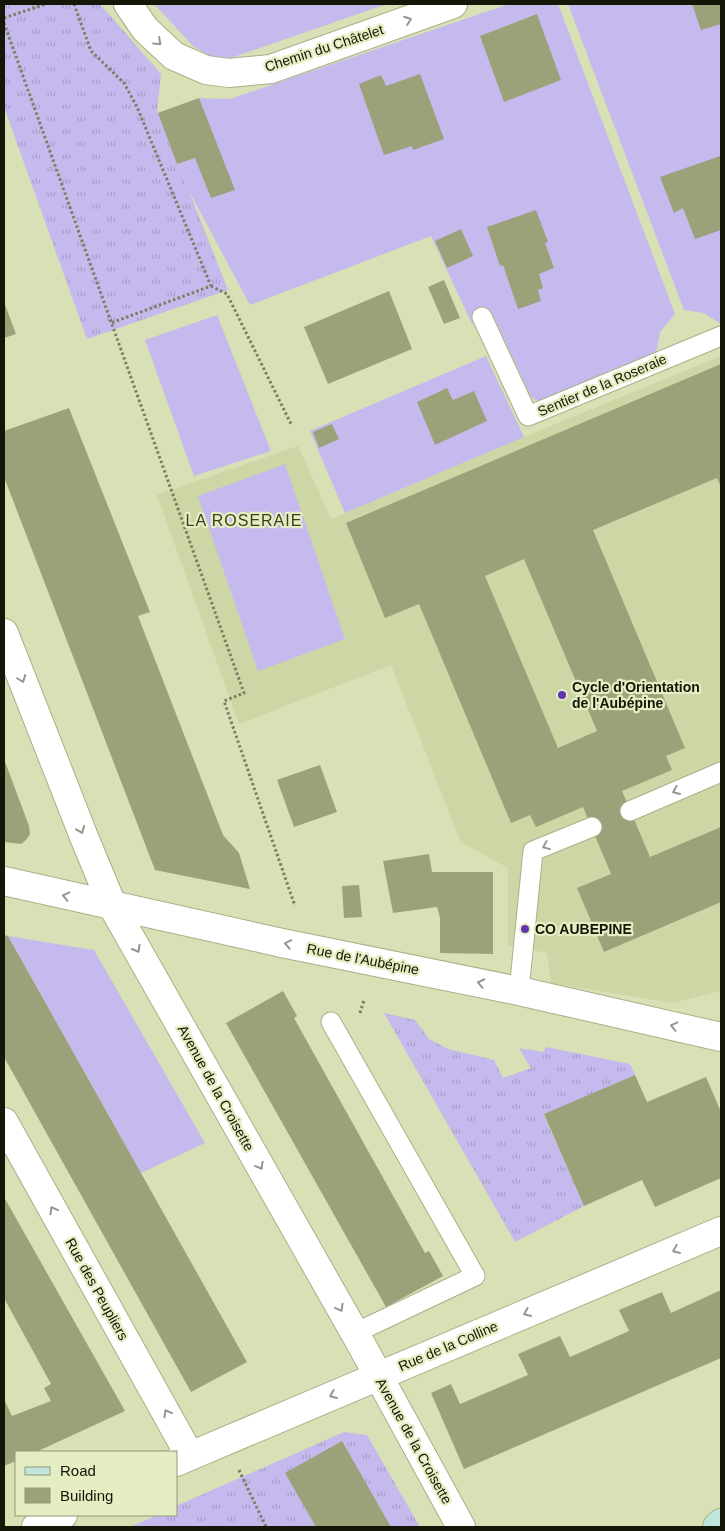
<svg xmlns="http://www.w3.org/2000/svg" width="725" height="1531" viewBox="0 0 725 1531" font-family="Arial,sans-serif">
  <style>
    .built { fill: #cdd6a5 }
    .grass { fill: url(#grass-tufts) }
    .garden { fill: #c6b9ed }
    .building { fill: #9ba27a; fill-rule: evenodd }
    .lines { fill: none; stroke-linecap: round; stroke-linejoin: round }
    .lane-casing { stroke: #a9b087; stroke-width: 21 }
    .street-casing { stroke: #a9b087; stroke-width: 30 }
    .secondary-casing { stroke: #a9b087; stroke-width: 30 }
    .path { stroke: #7a7f61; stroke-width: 3; stroke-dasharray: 2.5 2.5; stroke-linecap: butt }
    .lane { stroke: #fff; stroke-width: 19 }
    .street { stroke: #fff; stroke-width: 28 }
    .secondary { stroke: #bfe5dd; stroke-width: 28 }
    .oneway { stroke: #95968f }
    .poi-dot { fill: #6335ad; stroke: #e5edc2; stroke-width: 2 }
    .labels { text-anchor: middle; stroke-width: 4.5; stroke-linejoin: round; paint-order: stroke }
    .street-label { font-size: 14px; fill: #141607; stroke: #e5edc2 }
    .poi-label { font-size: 14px; font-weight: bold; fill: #141607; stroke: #e5edc2; text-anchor: start }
    .quarter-label { font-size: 16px; letter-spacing: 1px; fill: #3a401b; stroke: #e5edc2 }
  </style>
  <defs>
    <pattern id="grass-tufts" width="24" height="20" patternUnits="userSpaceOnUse" patternTransform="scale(1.25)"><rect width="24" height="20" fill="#c6b9ed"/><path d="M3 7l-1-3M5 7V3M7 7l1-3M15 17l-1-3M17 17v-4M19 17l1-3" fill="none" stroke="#a99eca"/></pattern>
  </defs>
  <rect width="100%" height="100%" fill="#d8e0b5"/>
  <path class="built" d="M721 356V991L672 1003 551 983 547 953 508 945V868L461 842 391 665 239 724 157 495 298 446 331 519 524 437Z"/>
  <path class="grass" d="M4 4H100L161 74 157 110 228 290 87 339 4 107Z
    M384 1013 415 1020 429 1039 448 1049 494 1060 503 1078 531 1068 519 1048 543 1052 546 1047 630 1064 635 1075 544 1115 584 1206 515 1242Z
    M344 1432 367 1435 420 1527H130L158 1515H176V1506Z"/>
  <path class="garden" d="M154 4H387L228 59 210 56 193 46Z
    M509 4H558L675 314 660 332 656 354 541 403 531 397 492 313 472 324 431 236 250 305 189 191 158 113 199 98 230 99Z
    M568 4H721V324L704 313 684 310Z
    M217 315 271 451 194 476 145 340Z
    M486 356 524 437 345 513 310 431Z
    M285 464 345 639 258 671 198 496Z
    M8 936 94 950 205 1143 141 1173Z"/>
  <path class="building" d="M692 4H721V24L701 30Z
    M537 14 561 80 504 102 480 36Z
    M420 74 444 139 413 150 412 146 384 155 359 84 381 75 386 86Z
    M199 98 235 190 211 198 195 158 177 164 158 113Z
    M720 156 721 230 695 239 683 208 674 213 660 177Z
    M536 210 548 242 545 243 554 268 539 274 543 288 538 290 541 301 518 309 503 265 500 266 487 227Z
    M461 229 473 256 447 268 435 241Z
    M444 280 460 318 444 324 428 287Z
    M389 291 412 349 328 384 304 327Z
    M4 302 16 334 4 338Z
    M721 364V487L717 478 593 530 685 748 666 756 672 770 622 791 650 857 721 827V902L604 952 577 888 611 874 583 807 536 827 530 815 511 823 419 604 385 618 346 523ZM524 559 597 731 558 748 485 576Z
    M447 388 453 400 474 391 487 421 435 445 417 402Z
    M69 408 150 612 138 616 223 835 239 853 250 889 155 870 4 477V431Z
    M332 424 339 439 319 448 313 432Z
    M4 759 29 826 30 834 26 840 21 844 4 842Z
    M320 765 337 812 294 827 277 780Z
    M429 854 432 872H493V954L440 953V918L437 907 393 913 383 861Z
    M359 885 362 917 344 918 342 886Z
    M4 935 8 936 247 1362 191 1392 4 1057Z
    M283 991 297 1016 294 1018 425 1253 429 1251 443 1276 386 1307 226 1023Z
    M635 1075 647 1102 706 1077 721 1112V1178L655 1207 642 1180 584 1206 544 1114Z
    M4 1197 125 1411 36 1452H16V1461L4 1466V1399L12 1416 51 1401 44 1388 51 1384 4 1298Z
    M721 1290V1358L464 1469 431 1393 451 1384 460 1404 528 1375 518 1354 560 1336 570 1357 629 1331 619 1310 662 1292 671 1313Z
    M342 1441 391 1527H316L285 1473Z"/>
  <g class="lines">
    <defs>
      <path id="lane" d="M482 317 528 416 721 336
        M630 811 721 772
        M519 991 533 851 592 827
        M331 1022 475 1276 355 1333"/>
      <path id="street" d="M128 4 145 29 174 56 206 70 229 73 271 69 453 4
        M4 633 84 837 113 907 361 1344 461 1527
        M4 881 282 943 519 991 721 1037
        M4 1122 190 1456
        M176 1462 721 1231
        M36 1527 63 1515"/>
      <path id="secondary" d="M717 1527 721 1523"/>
    </defs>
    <use href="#lane" class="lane-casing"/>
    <use href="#street" class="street-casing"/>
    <use href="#secondary" class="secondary-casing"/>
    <path class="path" d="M74 4 91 51 124 83 137 107 211 286 111 323
      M4 18 46 4
      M4 23 244 693 224 701 295 906
      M211 286 227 294 292 426
      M360 1013 364 1000
      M239 1470 266 1527"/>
    <use href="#lane" class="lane"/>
    <use href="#street" class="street"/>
    <use href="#secondary" class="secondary"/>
  </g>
  <defs><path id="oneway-chevron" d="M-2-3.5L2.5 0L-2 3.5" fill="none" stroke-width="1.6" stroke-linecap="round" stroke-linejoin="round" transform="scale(1.25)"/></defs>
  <g class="oneway">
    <use href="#oneway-chevron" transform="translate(408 20) rotate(-20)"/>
    <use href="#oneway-chevron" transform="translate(158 42) rotate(43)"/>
    <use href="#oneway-chevron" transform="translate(22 679) rotate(69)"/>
    <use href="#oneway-chevron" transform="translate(676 791) rotate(157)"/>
    <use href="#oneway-chevron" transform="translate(81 830) rotate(68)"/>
    <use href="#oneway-chevron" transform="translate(546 846) rotate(158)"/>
    <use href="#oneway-chevron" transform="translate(66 896) rotate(-167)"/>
    <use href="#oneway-chevron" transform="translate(288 944) rotate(-169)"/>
    <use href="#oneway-chevron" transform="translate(137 949) rotate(60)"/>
    <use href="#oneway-chevron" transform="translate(481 983) rotate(-168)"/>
    <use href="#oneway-chevron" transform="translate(674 1026) rotate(-167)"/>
    <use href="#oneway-chevron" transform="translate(260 1166) rotate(61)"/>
    <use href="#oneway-chevron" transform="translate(53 1210) rotate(-119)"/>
    <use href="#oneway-chevron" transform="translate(676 1250) rotate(157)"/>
    <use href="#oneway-chevron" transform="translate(340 1308) rotate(61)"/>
    <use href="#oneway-chevron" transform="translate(527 1313) rotate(157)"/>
    <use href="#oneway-chevron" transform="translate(333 1395) rotate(157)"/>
    <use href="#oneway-chevron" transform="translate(167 1413) rotate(-119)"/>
  </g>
  <g class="poi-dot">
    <circle cx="562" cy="695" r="5"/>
    <circle cx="525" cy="929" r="5"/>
  </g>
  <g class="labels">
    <g class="street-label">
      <text transform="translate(324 48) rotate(-18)" y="5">Chemin du Châtelet</text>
      <text transform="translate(602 385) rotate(-23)" y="5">Sentier de la Roseraie</text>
      <text transform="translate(363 959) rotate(11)" y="5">Rue de l'Aubépine</text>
      <text transform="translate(216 1088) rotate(61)" y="5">Avenue de la Croisette</text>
      <text transform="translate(97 1289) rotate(61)" y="5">Rue des Peupliers</text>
      <text transform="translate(448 1346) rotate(-23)" y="5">Rue de la Colline</text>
      <text transform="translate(414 1441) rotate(61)" y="5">Avenue de la Croisette</text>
    </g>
    <g class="poi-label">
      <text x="572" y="692">Cycle d'Orientation<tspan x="572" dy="16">de l'Aubépine</tspan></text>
      <text x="535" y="934">CO AUBEPINE</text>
    </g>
    <g class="quarter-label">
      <text x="244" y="526">LA ROSERAIE</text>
    </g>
  </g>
  <rect width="725" height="1531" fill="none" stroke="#141607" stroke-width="10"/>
  <rect x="15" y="1451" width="162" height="65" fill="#e5edc2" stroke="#919777"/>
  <rect x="25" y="1467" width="25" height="8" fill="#bfe5dd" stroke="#919777"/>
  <text x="60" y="1476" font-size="15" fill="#141607">Road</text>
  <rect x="25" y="1488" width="25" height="15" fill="#9ba27a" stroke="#919777"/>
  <text x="60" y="1501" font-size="15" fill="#141607">Building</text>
</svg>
